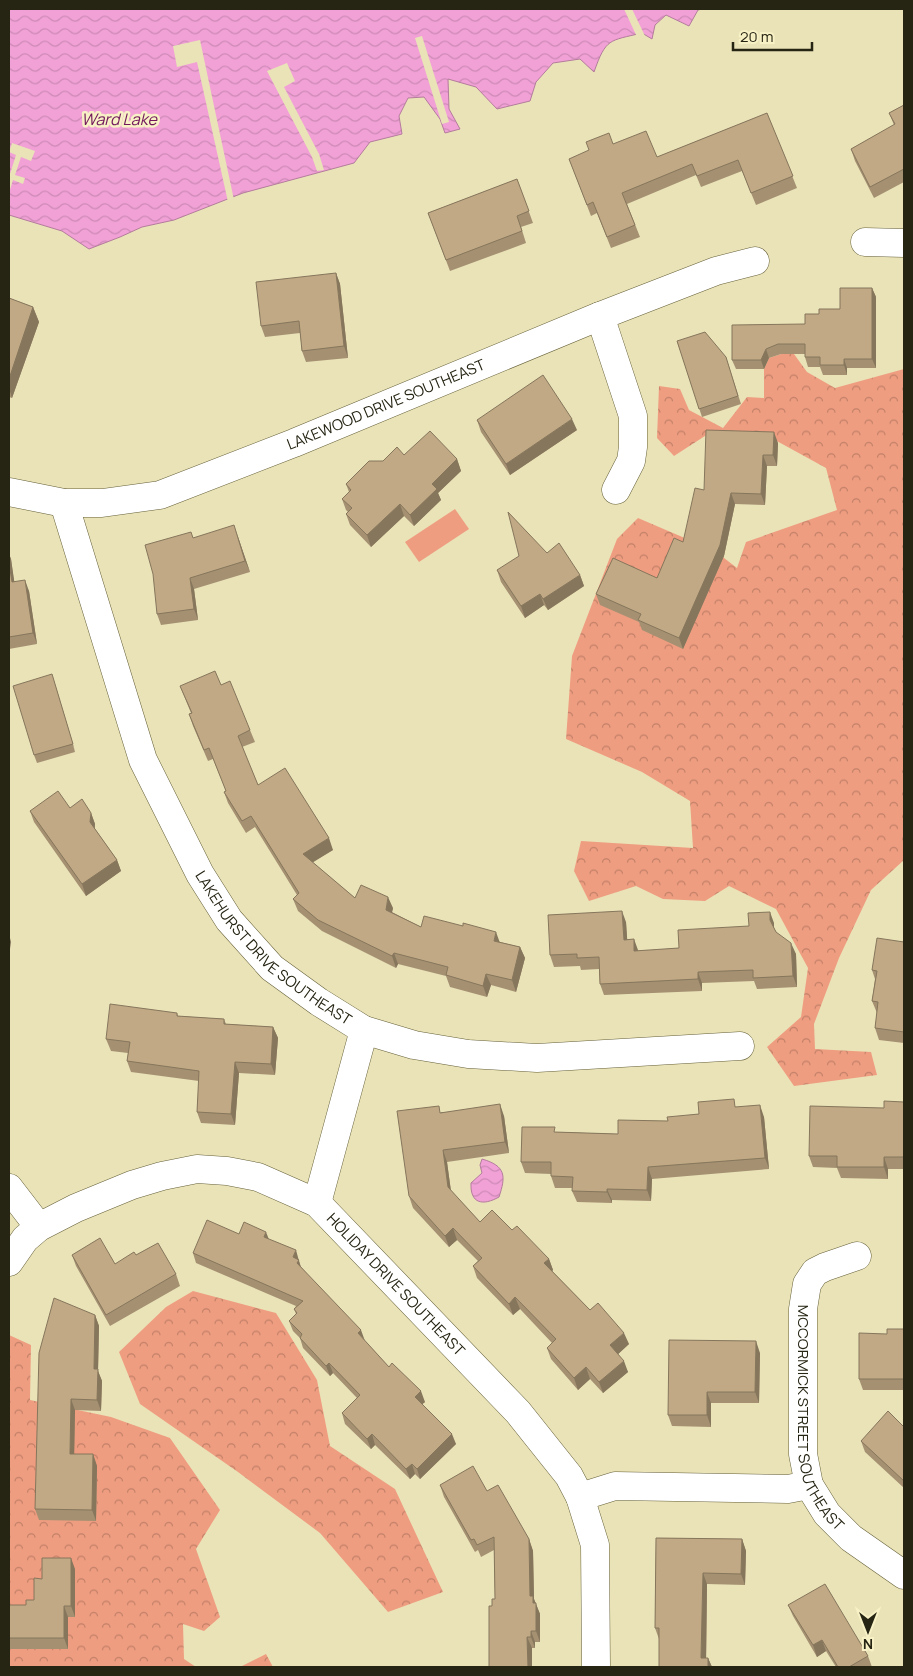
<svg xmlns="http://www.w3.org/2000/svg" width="913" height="1676" viewBox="0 0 913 1676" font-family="Manrope,sans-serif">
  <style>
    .forest { fill: url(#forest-crowns) }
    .garden { fill: #ef9d80 }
    .water { fill: url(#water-waves); stroke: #b47c9c }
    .pier { fill: #eae3b8 }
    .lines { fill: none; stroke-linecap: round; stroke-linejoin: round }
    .street-casing { stroke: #666039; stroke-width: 29 }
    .street { stroke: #fff; stroke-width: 28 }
    .wall { fill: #a59172 }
    .shaded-wall { fill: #86765c }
    .building { fill: #c0a984; stroke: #86765c }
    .labels { text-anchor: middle; stroke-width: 5; stroke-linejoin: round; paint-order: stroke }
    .street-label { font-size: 15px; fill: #262413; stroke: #f7f1c5 }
    .water-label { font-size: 16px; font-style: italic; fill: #71165b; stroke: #f7f1c5 }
  </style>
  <defs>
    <pattern id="forest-crowns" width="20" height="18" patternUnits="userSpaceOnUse" patternTransform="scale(1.25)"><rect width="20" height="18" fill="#ef9d80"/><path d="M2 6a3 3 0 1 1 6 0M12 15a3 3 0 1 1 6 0" fill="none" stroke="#c18068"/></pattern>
    <pattern id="water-waves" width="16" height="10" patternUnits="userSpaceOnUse" patternTransform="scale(1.25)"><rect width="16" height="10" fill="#f1a1d6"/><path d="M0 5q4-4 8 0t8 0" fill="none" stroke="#ce8ab7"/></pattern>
  </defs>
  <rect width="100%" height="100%" fill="#eae3b8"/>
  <path class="forest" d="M781 354H794L807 372 835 388 904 369V860L871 890 839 958 814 1024 815 1049 871 1052 877 1075 794 1086 767 1047 801 1017 808 968 776 909 729 886 705 901 663 899 636 886 589 901 574 871 581 841 693 848 690 801 642 772 566 739 572 656 617 539 638 518 715 551 737 568 746 542 837 510 826 468 764 434H708L674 456 657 438 659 386 680 389 689 410 723 428 747 397 764 398V369L769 358Z
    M193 1291 276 1313 317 1380 330 1446 395 1489 443 1592 388 1612 320 1533 238 1472 140 1404 119 1352 166 1307Z
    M9 1335 31 1345 30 1400 111 1417 170 1438 220 1510 196 1549 220 1617 204 1631 183 1624 184 1659 196 1667H9Z
    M266 1654 273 1667H240Z"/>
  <path class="garden" d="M455 509 469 529 419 562 405 542Z"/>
  <path class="water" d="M9 9H702L698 10 689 26 666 15 655 25 652 39 642 33C609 41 606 38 594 72L580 59 553 63 536 82 530 101 497 109 476 87 448 79 449 109 460 129 445 133 440 119 424 97 408 98 399 116 402 134 370 142 354 163 243 193 174 220 142 227 120 237 89 249 62 231 9 215Z
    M482 1159C506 1166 506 1176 499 1197 483 1206 470 1204 471 1183L482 1173 480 1165Z"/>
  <path class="pier" d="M624 9H632L646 38 642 36 637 37Z
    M422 36 449 122 442 124 415 38Z
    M200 40 234 200 228 202 197 62 177 67 173 46Z
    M287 63 295 81 284 87 319 154 324 170 317 171 312 157 267 71Z
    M12 143 35 151 31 161 21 157 15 175 25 178 23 184 13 180 9 193V177L16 155 9 152Z"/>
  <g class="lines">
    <defs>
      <g id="street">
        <path d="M865 242 904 243"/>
        <path d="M600 316 633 416V447L631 461 616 490"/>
        <path id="s1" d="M9 492 64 503H102L160 495 294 443 600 316 716 271 755 261"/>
        <path id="s2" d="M64 503 143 760 200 874 229 920 272 968 319 1002 364 1030 414 1045 468 1054 537 1058 740 1046"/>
        <path d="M9 1188 39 1227"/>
        <path d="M317 1203 364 1030"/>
        <path id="s3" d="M857 1256 825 1267 815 1272 807 1284 803 1309V1454L809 1485 827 1514 851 1538 904 1575"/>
        <path id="s4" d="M9 1262 25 1239 39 1227 76 1208 132 1185 162 1176 197 1169 227 1171 258 1177 317 1203 518 1412 569 1476 580 1497 595 1545 596 1667"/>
        <path d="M580 1497 615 1486 788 1489 809 1485"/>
      </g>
    </defs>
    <use href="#street" class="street-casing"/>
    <use href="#street" class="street"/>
  </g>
  <path class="wall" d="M904 105V182L874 198 855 161 851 149 894 125 889 113Z
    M767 113 797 188 756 205 742 171 701 187 696 175 627 204 640 237 611 248 597 213 591 216 569 159 613 144 657 157Z
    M517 179 533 223 521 227 526 243 450 271 428 213Z
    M336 273 340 284 348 358 306 362 302 351 300 333 265 337 261 326Z
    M872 288 876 297V368H847V375H823L820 367H808L805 357V354H781L769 358 764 369H736L732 360 805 324 819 314 840 309Z
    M9 298 33 307 39 322 12 398 9 397Z
    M677 341 726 357 741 404 702 417Z
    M477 420 577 430 510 475 481 432Z
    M778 443 777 466H767L765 505 735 504 724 556 683 649 642 630 639 622 600 605 596 594 657 578 683 542 704 490Z
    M404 455 457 459 461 471 438 493 441 500 414 526 404 516 371 547 350 525 346 514 348 512 346 510 342 499 349 492 346 484 383 461Z
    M238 537 250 572 194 589 198 620 161 625 157 614 193 538Z
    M547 553 580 575 584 586 548 610 544 605 525 618 501 582 497 570Z
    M9 554 11 559 14 582 29 591 37 644 9 649Z
    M54 682 75 752 37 763 34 755Z
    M221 685 250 730 255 742 242 747 258 785 333 850 312 862 355 898 393 908 392 912 421 927 500 942 520 947 525 958 516 992 491 985 487 997 450 987 446 976 398 964 396 968 322 931 298 911 293 899 297 895 255 827 246 833 228 803 224 792 226 791 213 759 208 761 193 726 189 714 191 713 180 686Z
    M70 808 91 813 95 824V829L117 860 121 871 86 896 34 822 30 811Z
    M626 922 627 939 638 951 679 948 749 926 774 923V928L776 932 796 954 797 987 757 989 754 981 702 983V991L604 995 600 984 599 969 581 970 580 966 554 967 550 955Z
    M904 942V1043L879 1040 875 1028 877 1013 872 1001 875 979 872 970Z
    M177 1013 178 1016 224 1019 226 1024 273 1027 278 1038 275 1075 239 1073 235 1125 201 1123 197 1112 199 1081 131 1072 127 1061 128 1053 111 1051 106 1039Z
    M904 1102V1169H888V1179L841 1178 837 1168 813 1167 809 1156 884 1108Z
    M737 1107 764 1117 769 1169 652 1179 651 1201 612 1200V1203L577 1202 572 1191 573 1188H555L551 1176V1174L525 1173 521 1162 556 1132 618 1134 668 1121 699 1114Z
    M441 1112 504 1116 509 1153 447 1162 451 1191 480 1222 512 1230 549 1259 553 1270 552 1271 590 1310 629 1344 618 1354 628 1372 603 1393 590 1379 578 1390 551 1359 547 1348 552 1343 520 1309 513 1315 477 1278 473 1266 478 1261 457 1240 449 1247 413 1208 409 1196Z
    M239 1234 268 1239 299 1261 301 1267 364 1340 389 1367 425 1402 422 1404 456 1444 420 1479 415 1474 410 1479 375 1445 371 1449 345 1424 342 1413 357 1398 333 1373 330 1376 303 1348 300 1338 293 1331 289 1321 296 1314 294 1309 296 1306 196 1263 193 1253Z
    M72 1255 115 1264 136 1255 176 1274 180 1286 110 1326 76 1266Z
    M95 1315 99 1326 98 1371 102 1381 101 1411 75 1410 74 1454H93L97 1466 96 1521 39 1520 35 1509Z
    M904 1329V1390H863L859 1379 887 1334Z
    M760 1353 759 1403H711V1427L672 1426 668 1415Z
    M904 1427V1488L865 1452 861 1441Z
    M440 1485 487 1491 529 1539 533 1551 534 1599 540 1614V1642H535V1648H532V1667H489L492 1606 495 1599 494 1550 481 1557 478 1550 475 1552 444 1497Z
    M656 1538 742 1539 746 1551 745 1585 707 1584 706 1658H708L712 1667H659V1639L655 1628Z
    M75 1569V1617H68V1649H9V1605H26L34 1600 42 1579Z
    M788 1605 868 1656 872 1667H836L826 1651 817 1657 793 1616Z"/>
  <path class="shaded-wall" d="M336 273 340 284 348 358 344 346Z
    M872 288 876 297V368L872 359Z
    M33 307 39 322 12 398 9 388V379Z
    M766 349 769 358 764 369 761 360Z
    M844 359 847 368V375L844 365Z
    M572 419 577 430 510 475 506 464Z
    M774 432 778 443 777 466 773 455Z
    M763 455 767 466 765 505 761 494Z
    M457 459 461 471 438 493 441 500 414 526 410 515 432 484Z
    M731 493 735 504 724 556 683 649 679 638Z
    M400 504 404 516 371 547 367 535Z
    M234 525 238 537 250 572 245 561Z
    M9 554 11 559 16 593 12 582 9 563Z
    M580 575 584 586 548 610 543 599Z
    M190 578 194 589 198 620 194 609Z
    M25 580 29 591 37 644 33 633Z
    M540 594 544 605 525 618 521 606Z
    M52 674 54 682 75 752 73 744Z
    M91 813 95 824 94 833 90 822Z
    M329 838 333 850 307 866 303 854Z
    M117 860 121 871 86 896 82 884Z
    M388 897 393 908 390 921 386 910Z
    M622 911 626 922 628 951 624 940Z
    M770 912 774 923V932L770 920Z
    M496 932 500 943 494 941Z
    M9 934 11 942 9 956Z
    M634 939 638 950V962L634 951Z
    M791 943 796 954 797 987 793 976Z
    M520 947 525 958 516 992 512 980Z
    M394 953 398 964 396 968 392 956Z
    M698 972 702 983V991L698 979Z
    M486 974 491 985 487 997 483 986Z
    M273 1027 278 1038 275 1075 271 1064Z
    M235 1062 239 1073 235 1125 231 1114Z
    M500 1104 504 1116 509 1153 505 1142Z
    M760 1105 764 1117 769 1169 765 1158Z
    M443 1150 447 1162 452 1199 448 1187Z
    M884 1157 888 1169V1179L884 1167Z
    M648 1167 652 1179 651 1201 647 1190Z
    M607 1189 612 1200V1203L607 1192Z
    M453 1228 457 1240 449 1247 445 1236Z
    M266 1232 270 1242 264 1237Z
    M296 1250 299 1261 302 1271 293 1257Z
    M549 1259 553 1270 549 1275 544 1263Z
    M515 1297 520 1309 513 1315 509 1304Z
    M95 1315 99 1326 98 1371 102 1381 101 1411 97 1400 94 1369Z
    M361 1330 365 1341 358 1333Z
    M624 1333 629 1344 615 1357 610 1345Z
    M756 1341 760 1353 759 1403 755 1392Z
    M624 1361 628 1372 603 1393 599 1382Z
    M329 1363 333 1373 330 1376 326 1366Z
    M586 1367 590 1379 578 1390 574 1378Z
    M421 1391 425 1402 419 1407 415 1397Z
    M707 1392 711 1403V1427L707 1415Z
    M71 1399 75 1410 74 1465 70 1454Z
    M372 1434 375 1445 371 1449 367 1439Z
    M452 1434 456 1444 420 1479 417 1469Z
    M93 1454 97 1466 96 1521 92 1510Z
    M412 1464 415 1474 410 1479 406 1469Z
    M529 1539 533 1551 534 1599 540 1614V1642L536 1631 530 1596Z
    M742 1539 746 1551 745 1585 741 1574Z
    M71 1558 75 1569V1617L71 1606Z
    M703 1573 707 1584 706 1667 701 1658Z
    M64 1606 68 1617V1649L64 1638Z
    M531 1631 535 1642V1648L531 1637Z
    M527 1637 532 1648V1667H528Z
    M822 1640 826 1651 817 1657 813 1645Z
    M708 1658 712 1667H708Z"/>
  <path class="building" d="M904 105V169L870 187 851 149 895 124 889 113Z
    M767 113 793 176 751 193 738 160 697 176 692 164 622 193 635 225 607 237 593 202 587 205 569 159 589 150 586 142 609 133 613 144 646 131 657 157Z
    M517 179 529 211 517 216 522 231 446 260 428 213Z
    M336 273 344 346 302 351 299 321 261 326 256 282Z
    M840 288H872V359H844V365H820V357H805V344H778L766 349 761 360H732V325L805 324V314H819V309H840Z
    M9 298 33 307 9 379Z
    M705 332 726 357 738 396 699 409 677 341Z
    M543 375 572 419 506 464 477 420Z
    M706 430 774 432 773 455H763L761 494 731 493 720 545 679 638 638 620 641 614 596 594 613 558 657 578 674 538 683 542 695 488 704 490Z
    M430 431 457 459 432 484 437 489 410 515 400 504 367 535 346 514 352 508 342 499 351 490 346 484 369 461H383L397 447 404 455Z
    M508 512 547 553 559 543 580 575 543 599 540 594 521 606 497 570 519 556Z
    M234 525 245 561 190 578 194 609 157 614 153 574 145 545 191 532 193 538Z
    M9 563 12 582 25 580 33 633 9 637Z
    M215 671 221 685 230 681 250 730 238 736 258 785 285 768 329 838 303 854 355 898 361 885 388 897 386 910 421 927 424 916 463 926V923L496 932 494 941 520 947 512 980 486 974 483 986 446 975 448 967 394 953 392 956 318 920 293 899 299 893 251 816 242 821 224 792 226 791 209 748 204 750 189 714 192 713 180 686Z
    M52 674 73 744 34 755 13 686Z
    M58 791 70 808 82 799 91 813 90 822 117 860 82 884 30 811Z
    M622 911 624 940 634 939V951L679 948 678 930 749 926 748 913 770 912V920L776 932 791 943 793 976 753 978V970L698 972V979L600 984 599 957 577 958V954L550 955 548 915Z
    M877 938 904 942V1032L875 1028 878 1002 872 1001 877 971 872 970Z
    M110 1004 177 1013V1016L224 1019V1024L273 1027 271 1064 235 1062 231 1114 197 1112 199 1071 127 1061 130 1042 106 1039Z
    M734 1099 735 1107 760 1105 765 1158 648 1167 647 1190 607 1189V1192L572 1191 573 1177 551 1176V1162H521L522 1127H555L554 1132 618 1134V1120L668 1121 667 1117 699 1114 698 1102Z
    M884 1101 904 1102V1157H884V1167H837V1156H809L810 1106 884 1108Z
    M500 1104 505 1142 443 1150 448 1187 480 1222 492 1210 512 1230 517 1226 549 1259 544 1263 590 1310 598 1303 624 1333 610 1345 624 1361 599 1382 586 1367 574 1378 547 1348 556 1339 515 1297 509 1304 473 1266 482 1258 453 1228 445 1236 409 1196 397 1111 439 1106 440 1113Z
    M207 1220 239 1234 244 1222 266 1232 264 1237 296 1250 293 1257 299 1260 297 1263 361 1330 358 1333 389 1367 392 1363 421 1391 415 1397 452 1434 417 1469 412 1464 406 1469 372 1434 367 1439 342 1413 360 1395 329 1363 326 1366 300 1338 302 1334 289 1321 297 1313 294 1309 303 1301 193 1253Z
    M100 1238 115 1264 134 1252 136 1255 158 1243 176 1274 106 1315 72 1255Z
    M54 1298 95 1315 94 1369H98L97 1400 71 1399 70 1454H93L92 1510 35 1509 39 1353Z
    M887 1329H904V1379H859V1333L887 1334Z
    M669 1340 756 1341 755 1392H707V1415H668Z
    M888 1411 904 1427V1481L861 1441Z
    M473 1466 487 1491 498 1485 529 1539 530 1596H533V1603H536V1631H531V1637H527L528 1667H489V1606H492V1599H495L494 1537 477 1545 474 1539 471 1540 440 1485Z
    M656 1538 742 1539 741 1574 703 1573 701 1658H708V1667H659V1628H655Z
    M42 1558H71V1606H64V1638H9V1605H26V1600H34V1578L42 1579Z
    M825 1584 868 1656 849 1667H838L822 1640 813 1645 788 1605Z"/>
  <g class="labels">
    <g class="street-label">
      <text dy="5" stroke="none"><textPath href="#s1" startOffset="396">LAKEWOOD DRIVE SOUTHEAST</textPath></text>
      <text dy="5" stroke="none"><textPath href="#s2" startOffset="502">LAKEHURST DRIVE SOUTHEAST</textPath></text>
      <text dy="5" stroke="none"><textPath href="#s4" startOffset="455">HOLIDAY DRIVE SOUTHEAST</textPath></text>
      <text dy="5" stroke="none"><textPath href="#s3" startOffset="198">MCCORMICK STREET SOUTHEAST</textPath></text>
    </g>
    <g class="water-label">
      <text x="119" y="125">Ward Lake</text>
    </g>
  </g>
  <rect width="913" height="1676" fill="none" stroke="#262413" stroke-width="20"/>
  <g transform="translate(868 1631) rotate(180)" stroke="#f7f1c5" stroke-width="4" paint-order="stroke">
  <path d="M0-4L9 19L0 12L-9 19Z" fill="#262413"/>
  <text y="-8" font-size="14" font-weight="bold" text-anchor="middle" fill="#262413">N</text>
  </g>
  <path d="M733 42v8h79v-8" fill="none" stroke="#262413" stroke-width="2.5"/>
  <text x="740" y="42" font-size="15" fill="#262413" stroke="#f7f1c5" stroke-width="4" paint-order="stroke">20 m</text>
</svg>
